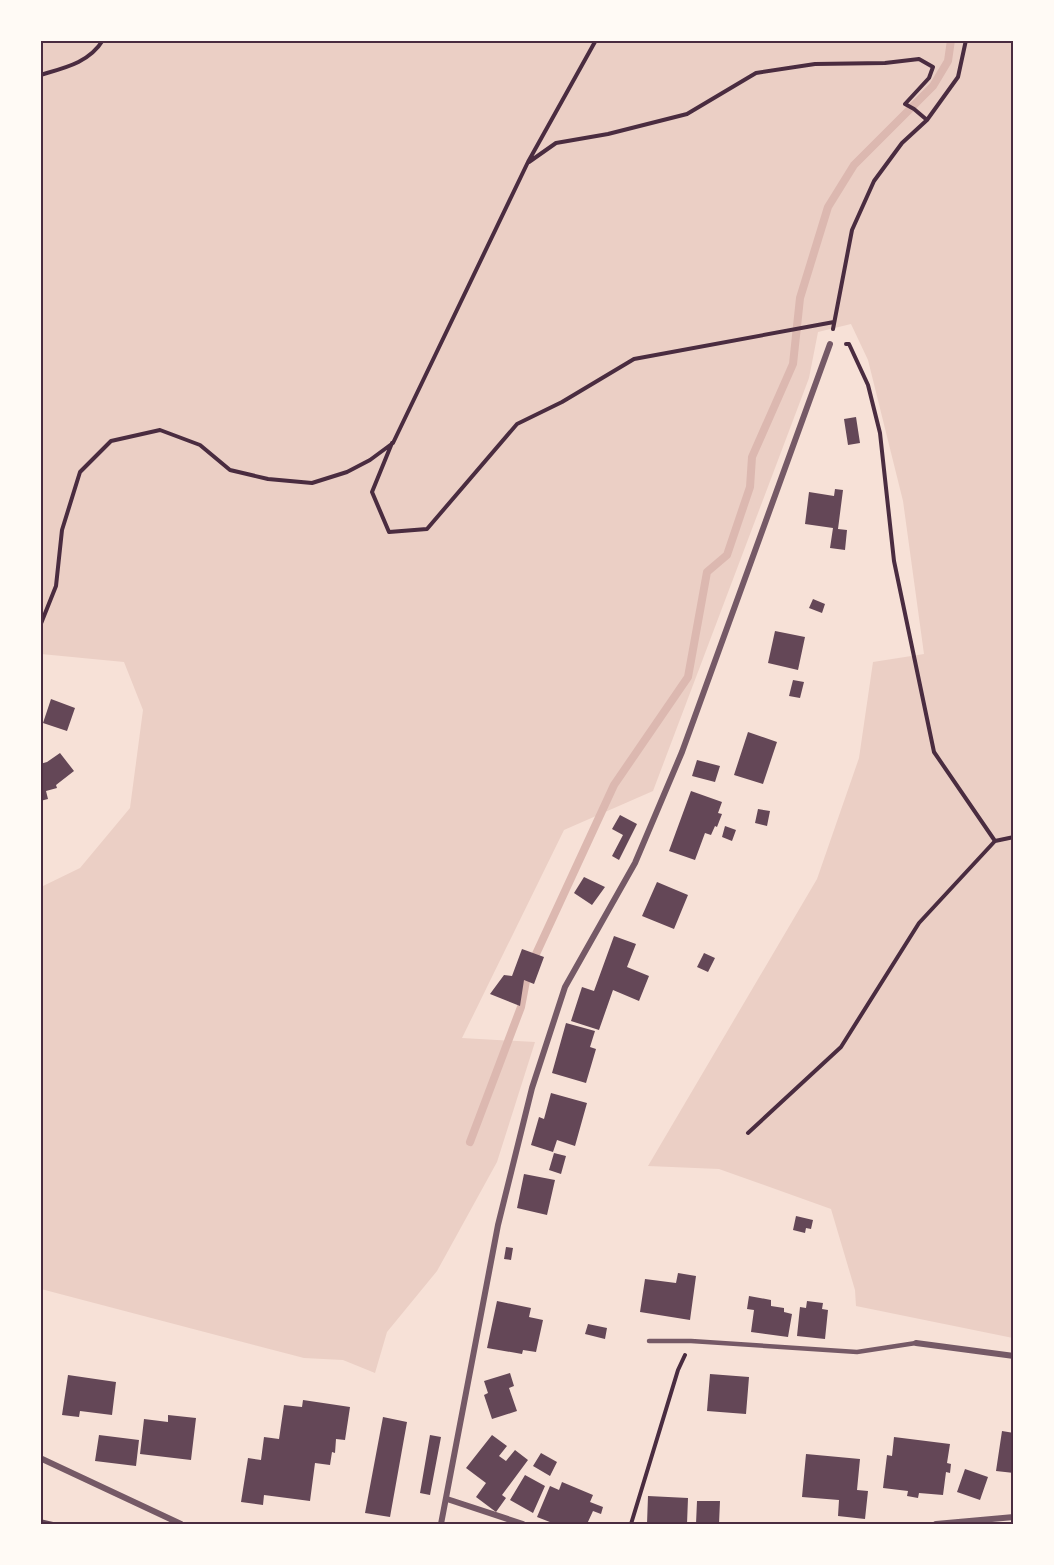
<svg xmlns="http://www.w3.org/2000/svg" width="1054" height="1565" viewBox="0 0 1054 1565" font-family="Roboto,sans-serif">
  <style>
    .green { fill: #ebcfc5 }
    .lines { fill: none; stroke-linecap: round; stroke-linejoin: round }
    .stream { stroke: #dcb8b0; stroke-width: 8 }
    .building { fill: #644757 }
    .path { stroke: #4a2c40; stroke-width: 4 }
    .service { stroke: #755966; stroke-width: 4.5 }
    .minor { stroke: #755966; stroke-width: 6 }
    .neatline { fill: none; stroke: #4a2c40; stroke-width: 2 }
  </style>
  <rect width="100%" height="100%" fill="#f7e1d7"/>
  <path class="green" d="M40 41H1013V1338L856 1306 855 1290 831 1209 719 1169 648 1166 817 879 859 758 873 662 924 654 903 501 868 360 851 324 818 332 809 378 653 791 564 830 462 1038 535 1042 497 1162 437 1271 387 1332 375 1373 343 1360 304 1358 41 1289V887L80 868 130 808 143 710 124 662 41 654Z"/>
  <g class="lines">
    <path class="stream" d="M536 954 614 785 688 677 707 572 727 555 750 487 752 457 793 364 800 298 828 207 854 165 933 86 948 61 951 40
      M470 1142 521 1007 526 981"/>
  </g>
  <path class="building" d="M856 417 860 443 848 445 844 419Z
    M835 489 843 490 838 529 847 530 845 550 830 548 833 528 805 524 809 492 834 496Z
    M813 599 825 604 822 613 809 608Z
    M775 631 805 637 798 670 768 663Z
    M793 680 804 682 800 698 789 696Z
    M51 699 75 708 67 731 43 723Z
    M748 732 777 742 763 784 734 775Z
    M60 753 74 771 56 785 57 788 46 791 48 799 40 801V764L47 762Z
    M697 760 720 766 715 782 692 776Z
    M691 791 722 802 718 813 722 814 717 827 715 826 711 835 705 833 695 860 669 851Z
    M758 809 770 811 767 826 755 823Z
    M620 815 637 824 619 860 612 856 623 835 612 829Z
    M725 826 736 830 732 841 722 837Z
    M584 877 605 887 592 905 574 893Z
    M657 882 688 895 674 929 642 916Z
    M614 936 636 944 627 967 649 976 639 1001 613 990 599 1030 571 1021 582 987 594 991Z
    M522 949 544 957 534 984 524 980 520 1006 490 994 504 975 512 976Z
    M704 953 715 958 708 972 697 967Z
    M566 1023 595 1031 590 1047 596 1049 586 1083 552 1073Z
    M551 1093 587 1103 575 1146 557 1140 553 1152 531 1145 539 1117 544 1119Z
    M554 1153 566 1156 561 1174 549 1170Z
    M524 1174 555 1180 547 1215 517 1208Z
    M796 1216 813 1220 811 1229 806 1228 805 1233 793 1230Z
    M506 1247 513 1248 511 1260 504 1259Z
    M678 1273 696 1276 690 1320 640 1312 645 1279 676 1283Z
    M749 1296 771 1300V1306L784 1308V1312L792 1314 788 1337 751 1332 754 1310 747 1309Z
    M497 1301 531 1308 529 1317 543 1320 536 1352 523 1350 522 1354 487 1348Z
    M807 1301 823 1303 822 1309 828 1310 825 1339 797 1336 800 1307 806 1308Z
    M588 1324 607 1328 605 1339 585 1334Z
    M510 1373 514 1386 509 1388 517 1411 492 1419 484 1395 488 1393 484 1381Z
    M710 1374 749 1377 746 1414 707 1411Z
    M68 1375 116 1382 112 1415 80 1411 79 1417 62 1415Z
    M303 1400 350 1407 345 1440 336 1439 335 1453 332 1452 330 1465 315 1463 310 1501 264 1495 263 1505 241 1502 248 1458 261 1460 264 1437 279 1439 284 1405 302 1407Z
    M168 1415 196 1418 191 1460 140 1454 144 1419 168 1422Z
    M383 1417 407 1422 390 1517 365 1513Z
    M1002 1431 1014 1433V1473L996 1471Z
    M99 1435 139 1440 136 1466 95 1461Z
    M430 1435 441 1437 430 1495 420 1493Z
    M492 1435 507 1446 499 1456 506 1461 515 1450 528 1460 502 1495 506 1498 496 1512 476 1497 486 1483 466 1468Z
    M894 1437 950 1444 947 1463 951 1464 950 1473 946 1472 943 1495 919 1493 918 1498 907 1496 908 1491 883 1488 887 1455 892 1456Z
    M541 1453 557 1462 550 1476 533 1466Z
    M806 1454 860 1459 857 1490 868 1491 865 1519 838 1516 839 1500 802 1497Z
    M965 1469 988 1477 980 1500 957 1492Z
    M525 1475 545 1486 533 1513 510 1500Z
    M562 1482 593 1495 590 1502 603 1507 601 1514 593 1511 587 1524H555L537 1517 550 1486 559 1490Z
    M648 1496 688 1498 687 1524H647Z
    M697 1501H720L719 1524H696Z
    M40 1519 62 1524H40Z"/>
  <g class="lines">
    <path class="path" d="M40 75C64 68 89 63 103 40
      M529 162 556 143 608 134 687 114 756 73 815 64 885 63 919 59 933 67 929 78 905 104 914 109 927 120
      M833 329 852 230 874 181 902 143 927 120 958 77 966 40
      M846 344H849L868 385 880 433 894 561 934 752 995 841 1014 837
      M392 443 372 492 389 532 427 529 517 424 562 402 634 359 834 322
      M40 626 56 586 62 530 80 472 111 441 160 430 200 445 230 470 268 479 312 483 347 472 370 460 393 443 528 162 596 40
      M748 1133 841 1047 919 923 995 841
      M631 1524 678 1370 685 1355"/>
    <path class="service" d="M649 1341H691L857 1352 916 1343"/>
    <path class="minor" d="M916 1343 1014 1356
      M40 1458 181 1524
      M447 1499 523 1524
      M441 1524 498 1225 532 1088 565 987 635 863 682 752 830 344
      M936 1524 1014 1517"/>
  </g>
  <rect width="1054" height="1565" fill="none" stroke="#fffaf5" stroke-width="84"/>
  <rect x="42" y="42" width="970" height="1481" class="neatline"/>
</svg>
